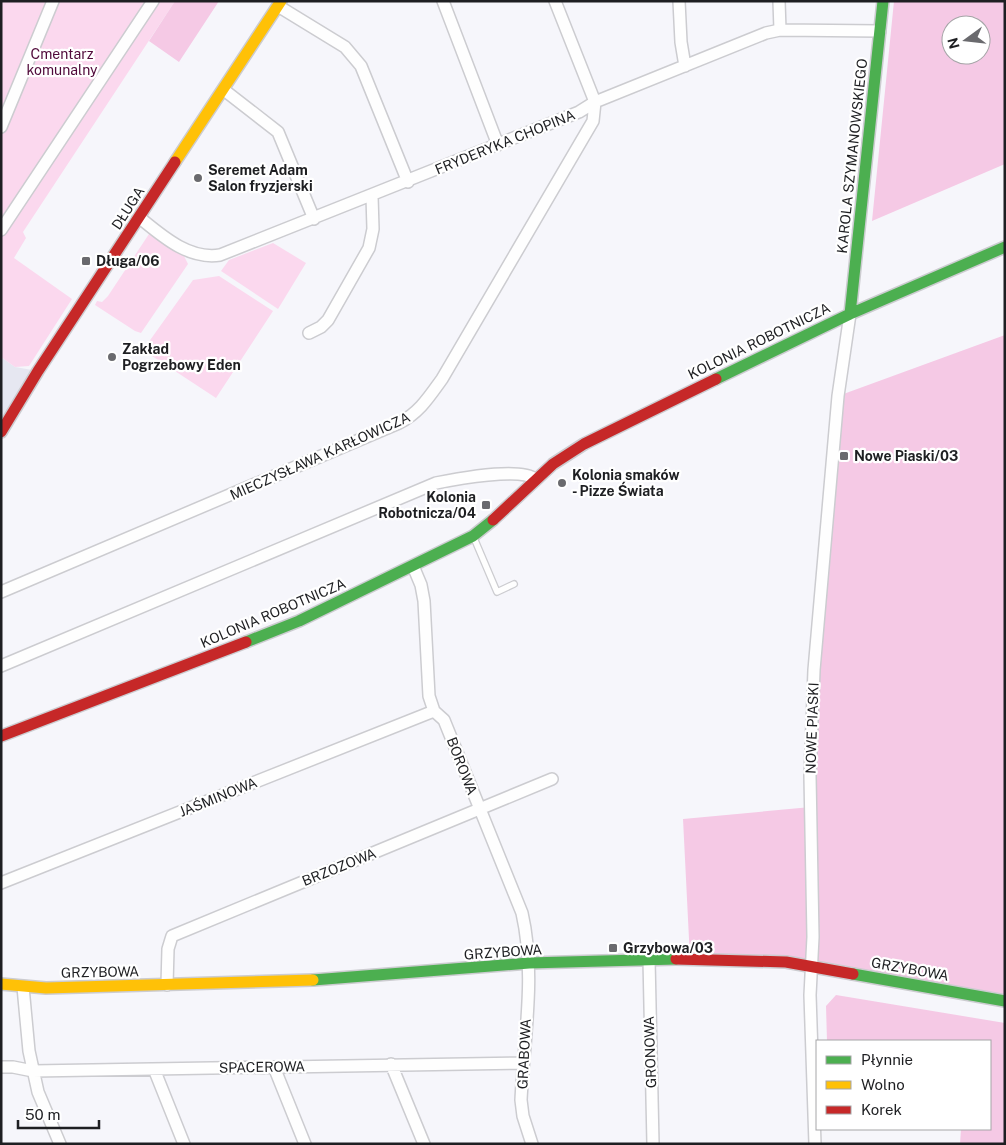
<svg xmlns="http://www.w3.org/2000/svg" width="1006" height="1145" viewBox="0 0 1006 1145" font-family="'Public Sans',sans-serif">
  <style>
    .built { fill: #e6e7f1 }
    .green { fill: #fbd8ee }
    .forest { fill: #f5c9e5; fill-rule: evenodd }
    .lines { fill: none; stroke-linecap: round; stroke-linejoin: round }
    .lane-casing { stroke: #ccccd0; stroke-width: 8 }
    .street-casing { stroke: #ccccd0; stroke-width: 14 }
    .fast-casing { stroke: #ccccd0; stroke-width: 14 }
    .slow-casing { stroke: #ccccd0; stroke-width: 14 }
    .jam-casing { stroke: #ccccd0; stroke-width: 14 }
    .lane { stroke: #fefefe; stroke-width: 5.5 }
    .street { stroke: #fefefe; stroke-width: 11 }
    .fast { stroke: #4caf50; stroke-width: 11 }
    .slow { stroke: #ffc107; stroke-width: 11 }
    .jam { stroke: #c62828; stroke-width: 11 }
    .poi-dot { fill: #6a6a6e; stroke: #fff; stroke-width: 2 }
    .labels { text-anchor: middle; stroke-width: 4.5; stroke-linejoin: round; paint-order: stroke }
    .park-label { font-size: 14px; fill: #50093a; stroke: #fff }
    .street-label { font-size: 14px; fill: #1e1f22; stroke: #fff }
    .poi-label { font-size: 14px; font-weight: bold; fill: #1e1f22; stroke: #fff; text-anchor: start }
  </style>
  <rect width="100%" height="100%" fill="#f6f6fb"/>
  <path class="built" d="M1 357 15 367 38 371 1 432Z"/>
  <path class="green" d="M1 1H175L23 232 26 238 14 258 72 299 29 366 15 367 1 357Z
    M149 234 184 256 188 264 141 333 135 331 95 305 97 301 102 302 108 296Z
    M273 243 306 263 278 309 221 271 229 260Z
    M219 276 273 311 216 398 143 350 193 280Z"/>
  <path class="forest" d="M175 1H219L179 62 149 41Z
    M894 1H1005V164L872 221ZM951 25H981V55H951Z
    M1005 335V1001L880 979 690 959 683 819 811 807 810 776 838 396Z
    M836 995 1005 1023V1144H960L961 1129H990V1041H827L826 1006Z"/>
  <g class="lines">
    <defs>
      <path id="lane" d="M474 538 497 592 514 584"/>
      <path id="street" d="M443 1 498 145
        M679 1 681 42 685 66
        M779 1 780 30
        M278 6 345 47 361 66 408 182
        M224 90 278 132 314 219
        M1 127 53 1
        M140 218C162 236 189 260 220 255L579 112 595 102 766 33 780 30 880 31
        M1 230 153 1
        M309 333 321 327 328 320 369 248 373 229 372 196
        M413 566 421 585 424 601 429 696 434 711 444 720 522 913C536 974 524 1038 521 1100L523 1116 532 1144
        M1 592 399 423C419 413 429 397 442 379L593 121 595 102 555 1
        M1 666 436 483C456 479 521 467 535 479
        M1 883 434 711
        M649 959 653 1144
        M167 985 168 949 172 936 552 779
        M23 987 29 1051 38 1092 60 1144
        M391 1064 424 1144
        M1 1067H13L33 1071 523 1063
        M274 1067 305 1144
        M154 1069 184 1144
        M815 1144 810 995 813 937 810 776 814 670 838 396 850 314"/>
      <path id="fast" d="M850 314 883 1
        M716 379 850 314 1005 247
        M246 642 299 621 473 536 493 520
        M853 974 1005 1001
        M313 980 529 963 676 959"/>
      <path id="slow" d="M175 162 281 1
        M1 984 46 988 313 980"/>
      <path id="jam" d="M1 432 38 371 175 162
        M493 520 553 464 584 444 716 379
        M1 736 246 642
        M676 959 786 962 853 974"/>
    </defs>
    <use href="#lane" class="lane-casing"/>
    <use href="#street" class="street-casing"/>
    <use href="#fast" class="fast-casing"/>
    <use href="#slow" class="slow-casing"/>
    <use href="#jam" class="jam-casing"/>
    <use href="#lane" class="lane"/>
    <use href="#street" class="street"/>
    <use href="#fast" class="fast"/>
    <use href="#slow" class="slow"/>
    <use href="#jam" class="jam"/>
  </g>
  <g class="poi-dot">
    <circle cx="198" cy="178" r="5"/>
    <rect x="81" y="256" width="10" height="10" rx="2.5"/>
    <circle cx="112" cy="357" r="5"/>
    <rect x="839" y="451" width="10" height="10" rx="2.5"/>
    <circle cx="562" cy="483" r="5"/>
    <rect x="481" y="500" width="10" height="10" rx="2.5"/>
    <rect x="608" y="943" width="10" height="10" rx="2.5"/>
  </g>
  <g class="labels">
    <g class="park-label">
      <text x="62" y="59">Cmentarz<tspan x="62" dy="16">komunalny</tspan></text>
    </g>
    <g class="street-label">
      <text transform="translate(505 142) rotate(-22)" y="5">FRYDERYKA CHOPINA</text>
      <text transform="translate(852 156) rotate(-84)" y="5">KAROLA SZYMANOWSKIEGO</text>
      <text transform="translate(128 208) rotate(-57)" y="5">DŁUGA</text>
      <text transform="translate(759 341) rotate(-26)" y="5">KOLONIA ROBOTNICZA</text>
      <text transform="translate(320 456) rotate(-24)" y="5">MIECZYSŁAWA KARŁOWICZA</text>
      <text transform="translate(273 613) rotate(-23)" y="5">KOLONIA ROBOTNICZA</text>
      <text transform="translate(812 728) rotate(-88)" y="5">NOWE PIASKI</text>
      <text transform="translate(462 766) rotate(69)" y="5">BOROWA</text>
      <text transform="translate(218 797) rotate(-22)" y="5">JAŚMINOWA</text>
      <text transform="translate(339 867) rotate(-22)" y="5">BRZOZOWA</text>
      <text transform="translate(503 952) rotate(-4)" y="5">GRZYBOWA</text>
      <text transform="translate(910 969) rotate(10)" y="5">GRZYBOWA</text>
      <text transform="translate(100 972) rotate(-1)" y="5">GRZYBOWA</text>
      <text transform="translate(650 1052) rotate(-92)" y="5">GRONOWA</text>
      <text transform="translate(524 1054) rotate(-87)" y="5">GRABOWA</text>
      <text transform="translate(262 1067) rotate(-1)" y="5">SPACEROWA</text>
    </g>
    <g class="poi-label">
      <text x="208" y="175">Seremet Adam<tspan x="208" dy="16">Salon fryzjerski</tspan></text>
      <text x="96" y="266">Długa/06</text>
      <text x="122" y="354">Zakład<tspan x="122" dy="16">Pogrzebowy Eden</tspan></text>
      <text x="854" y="461">Nowe Piaski/03</text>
      <text x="572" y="480">Kolonia smaków<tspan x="572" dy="16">- Pizze Świata</tspan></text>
      <text x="476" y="502" text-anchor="end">Kolonia<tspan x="476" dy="16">Robotnicza/04</tspan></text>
      <text x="623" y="953">Grzybowa/03</text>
    </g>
  </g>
  <rect width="1006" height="1145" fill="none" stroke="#1e1f22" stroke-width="5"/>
  <rect x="816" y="1040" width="175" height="90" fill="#ffffff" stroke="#a5a5a7"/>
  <rect x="826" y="1056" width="25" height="8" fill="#4caf50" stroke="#a5a5a7"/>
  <text x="861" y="1065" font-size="15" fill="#1e1f22">Płynnie</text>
  <rect x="826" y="1081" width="25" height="8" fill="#ffc107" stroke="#a5a5a7"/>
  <text x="861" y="1090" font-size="15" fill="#1e1f22">Wolno</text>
  <rect x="826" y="1106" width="25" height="8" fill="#c62828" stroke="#a5a5a7"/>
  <text x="861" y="1115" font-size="15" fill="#1e1f22">Korek</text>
  <g transform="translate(966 40) rotate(255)"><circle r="24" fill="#ffffff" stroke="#a5a5a7"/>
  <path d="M0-4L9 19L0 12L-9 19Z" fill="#6a6a6e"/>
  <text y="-8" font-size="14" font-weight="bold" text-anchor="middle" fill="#1e1f22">N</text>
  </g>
  <path d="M18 1120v8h81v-8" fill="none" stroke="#1e1f22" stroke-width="2.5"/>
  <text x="25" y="1120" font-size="15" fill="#1e1f22" stroke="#ffffff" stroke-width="4" paint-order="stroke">50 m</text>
</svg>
